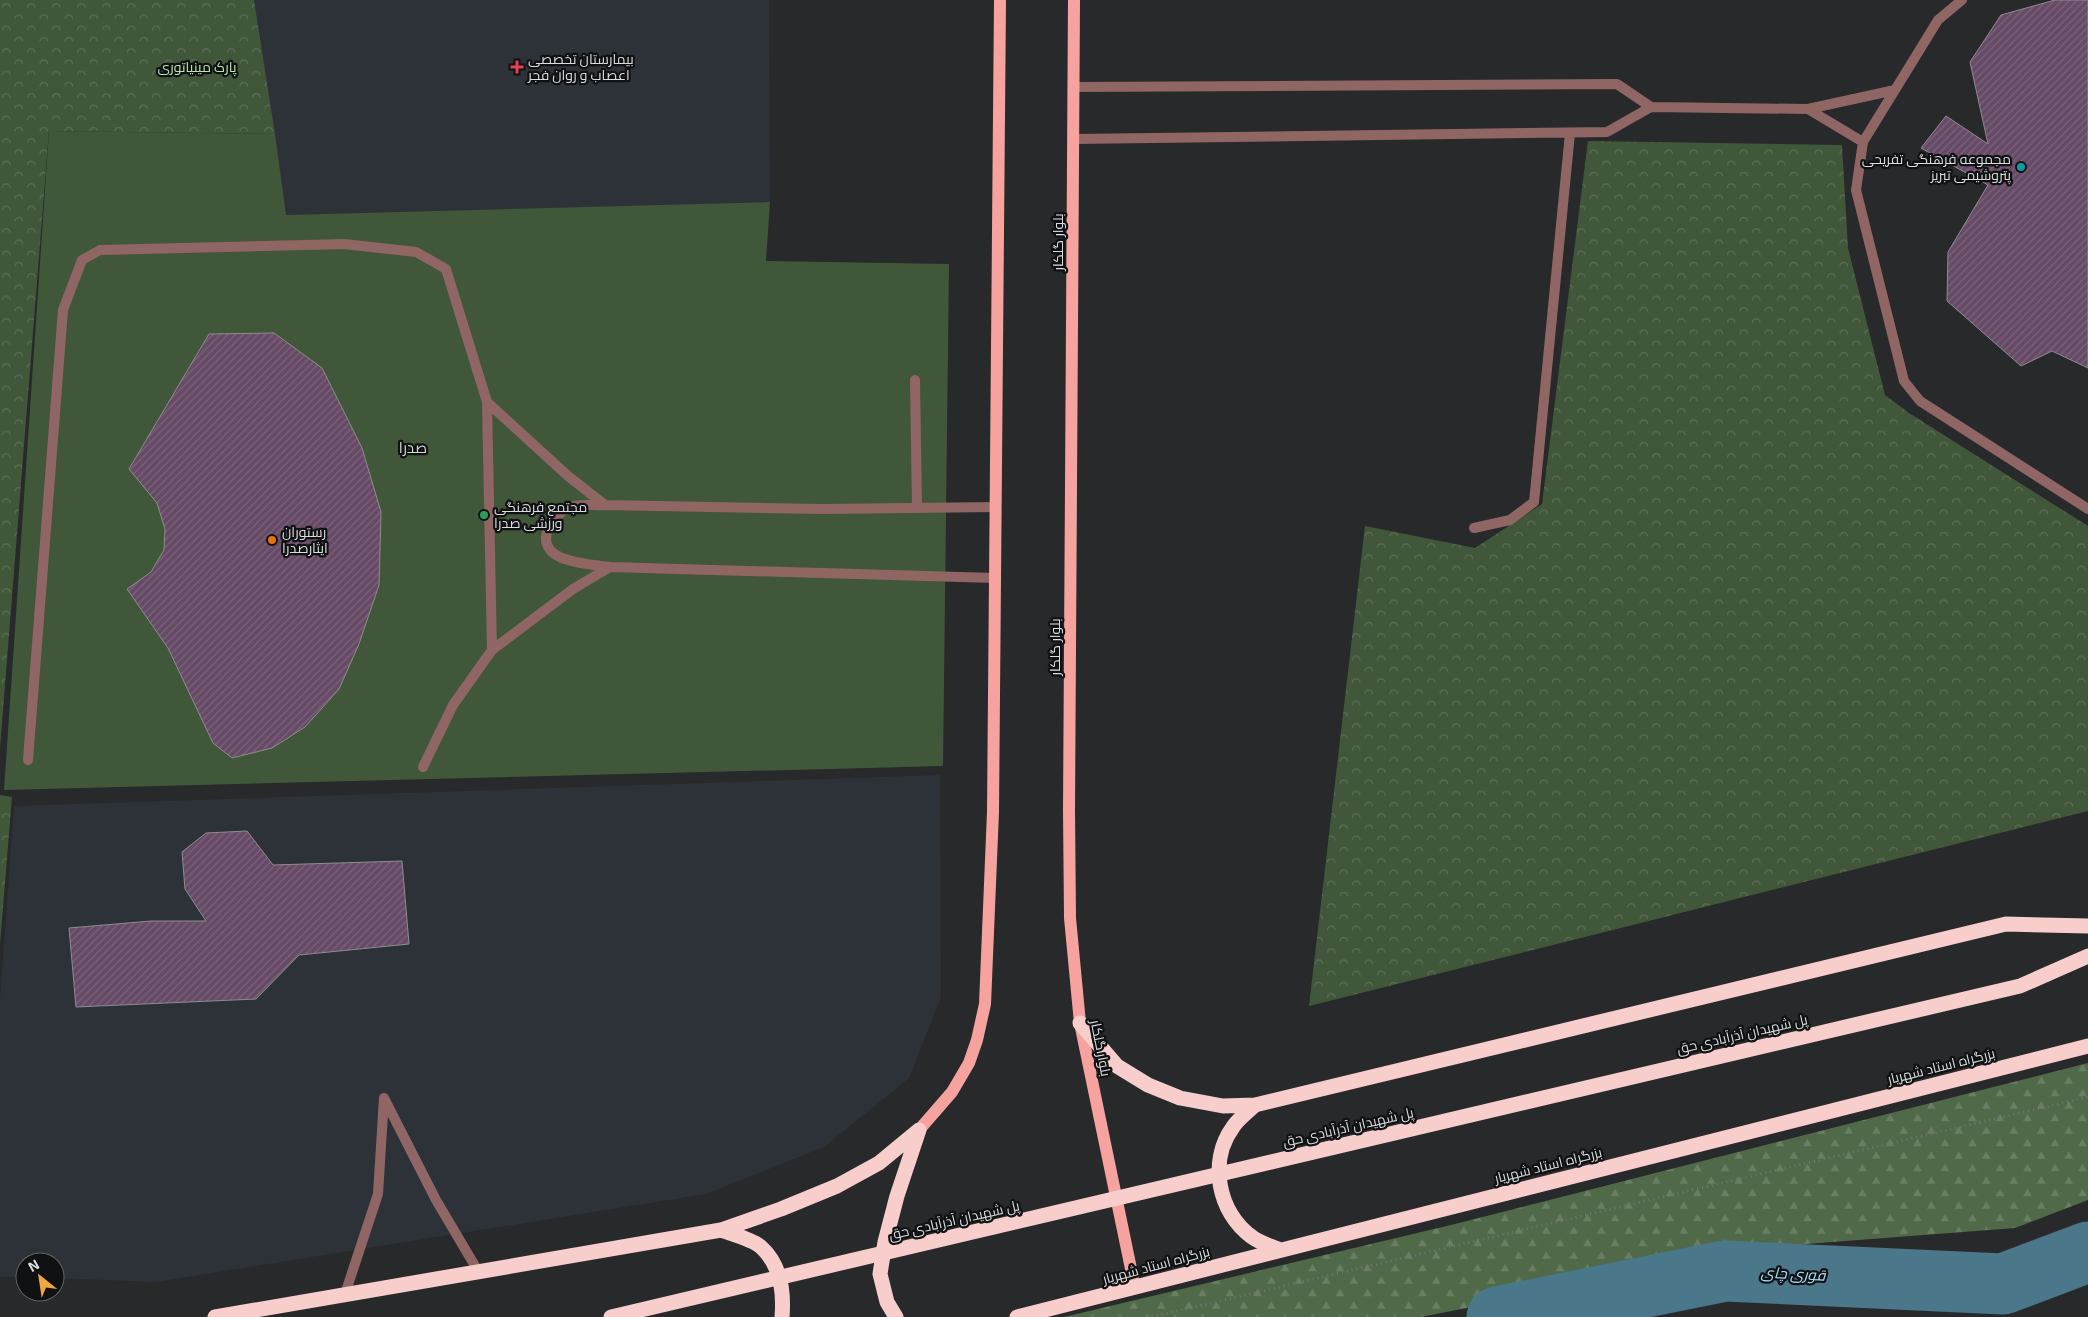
<svg xmlns="http://www.w3.org/2000/svg" width="2088" height="1317" viewBox="0 0 2088 1317" font-family="'Exo 2',Cairo,sans-serif">
  <style>
    .built { fill: #2d3239 }
    .forest { fill: url(#forest-firs) }
    .park { fill: url(#park-crowns) }
    .garden { fill: #41573a }
    .lines { fill: none; stroke-linecap: round; stroke-linejoin: round }
    .river { stroke: #4a7789; stroke-width: 61 }
    .building { fill: url(#building-hatch); stroke: #8f8c8f }
    .path { stroke: #737577; stroke-width: 3; stroke-dasharray: 1 4; stroke-linecap: butt }
    .lane { stroke: #8f6664; stroke-width: 10 }
    .primary { stroke: #f6a39f; stroke-width: 12 }
    .highway { stroke: #f7cecb; stroke-width: 15 }
    .highway-bridge { stroke: #f7cecb; stroke-width: 15 }
    .health-dot { fill: #e0444e; stroke: #101112; stroke-width: 2 }
    .culture-dot { fill: #0f9aa8; stroke: #101112; stroke-width: 2 }
    .leisure-dot { fill: #2e9e5b; stroke: #101112; stroke-width: 2 }
    .food-dot { fill: #e8710a; stroke: #101112; stroke-width: 2 }
    .labels { text-anchor: middle; stroke-width: 4.5; stroke-linejoin: round; paint-order: stroke }
    .poi-label { font-size: 14px; fill: #dbddde; stroke: #101112; text-anchor: start }
    .park-label { font-size: 14px; fill: #b9e4ad; stroke: #101112 }
    .street-label { font-size: 14px; fill: #dbddde; stroke: #101112 }
    .neighbourhood-label { font-size: 15px; fill: #d5d8db; stroke: #101112 }
    .water-label { font-size: 15px; font-style: italic; fill: #a6e2fb; stroke: #101112 }
  </style>
  <defs>
    <pattern id="forest-firs" width="22" height="20" patternUnits="userSpaceOnUse" patternTransform="scale(1.25)"><rect width="22" height="20" fill="#506949"/><path d="M5 1l3.5 6h-7zM16 11l3.5 6h-7z" fill="#697e63"/></pattern>
    <pattern id="park-crowns" width="20" height="18" patternUnits="userSpaceOnUse" patternTransform="scale(1.25)"><rect width="20" height="18" fill="#41573a"/><path d="M2 6a3 3 0 1 1 6 0M12 15a3 3 0 1 1 6 0" fill="none" stroke="#5c6f56"/></pattern>
    <pattern id="building-hatch" width="6" height="6" patternUnits="userSpaceOnUse" patternTransform="scale(1.25)"><rect width="6" height="6" fill="#664a66"/><path d="M-1 1l2-2M0 6l6-6M5 7l2-2" fill="none" stroke="#7b647b"/></pattern>
  </defs>
  <rect width="100%" height="100%" fill="#27292b"/>
  <path class="built" d="M254 0H769L770 202 285 215 275 134Z
    M940 775 941 997 909 1078 824 1147 706 1194 156 1282 55 1278V1262H25V1277H0V998L14 806Z"/>
  <path class="forest" d="M2088 1063V1200L2015 1228 1780 1246 1421 1317H1064L1455 1224Z"/>
  <path class="park" d="M0 0H254L275 134 49 131 0 748Z
    M1588 141 1842 145 1848 248 1885 395 1909 413 2088 526V811L1309 1006 1365 526 1475 548 1542 504Z
    M0 795 12 797 0 944Z"/>
  <path class="garden" d="M49 131 275 134 286 215 770 202 766 261 949 264 943 766 4 790Z"/>
  <g class="lines">
    <path class="river" d="M1497 1317 1725 1271 2003 1284 2088 1252"/>
  </g>
  <path class="building" d="M2055 0H2088V368L2052 351 2021 366 1947 301 1948 252 1988 185 1921 148 1946 116 1988 144 1970 62 2001 15Z
    M274 333 322 368 362 448 381 512 379 585 359 644 339 689 305 727 272 748 232 758 213 743 168 648 127 589 151 572 164 550 165 529 157 503 129 469 209 334Z
    M247 831 273 865 402 861 409 944 299 955 256 999 76 1007 69 928 151 921H206L185 889 182 852 206 833Z"/>
  <g class="lines">
    <path class="path" d="M1152 1317 2088 1097"/>
    <path class="lane" d="M1962 0 1938 20 1863 142 1856 190 1904 381 1920 401 2088 509
      M1073 87 1617 84 1651 107
      M1073 139 1607 132 1651 107 1808 109
      M1863 142 1808 109 1895 90
      M915 380 917 508
      M487 402 568 476 605 505 823 509 996 507
      M605 505C595 506 579 503 570 507 556 514 537 535 551 551 562 563 595 565 610 567
      M1474 528 1510 520 1534 502 1570 133
      M28 760 63 310 82 260 100 250 344 244 416 252 446 269 487 402 492 650
      M423 767 453 705 492 650 573 589 610 567 995 578
      M345 1294 378 1194 384 1098 436 1200 478 1271"/>
    <path class="primary" d="M1074 0 1069 810 1070 918 1080 1023 1135 1288
      M919 1130 952 1092 969 1063 977 1040 985 1004 993 812 1000 0"/>
    <path class="highway" d="M1080 1023 1117 1066 1148 1085 1180 1098 1223 1106 1255 1105 2006 924 2088 926
      M1255 1105C1248 1112 1238 1119 1233 1127 1208 1161 1218 1213 1252 1237 1260 1243 1271 1246 1280 1250
      M721 1230C732 1234 754 1240 761 1247 781 1265 784 1293 782 1317
      M215 1317 721 1230 781 1209 837 1186 879 1163 919 1130
      M896 1317 887 1302 880 1274 885 1242 897 1196 919 1130
      M1017 1317 2088 1046"/>
    <path class="highway-bridge" d="M611 1317 2020 986 2088 956"/>
  </g>
  <path class="health-dot" d="M514.5 59.5h5v5h5v5h-5v5h-5v-5h-5v-5h5z"/>
  <circle class="culture-dot" cx="2021" cy="167" r="5"/>
  <circle class="leisure-dot" cx="484" cy="515" r="5"/>
  <circle class="food-dot" cx="272" cy="540" r="5"/>
  <g class="labels">
    <g class="poi-label">
      <text x="528" y="64">بیمارستان تخصصی<tspan x="528" dy="16">اعصاب و روان فجر</tspan></text>
      <text x="2011" y="164" text-anchor="end">مجموعه فرهنگی تفریحی<tspan x="2011" dy="16">پتروشیمی تبریز</tspan></text>
      <text x="494" y="512">مجتمع فرهنگی<tspan x="494" dy="16">ورزشی صدرا</tspan></text>
      <text x="282" y="537">رستوران<tspan x="282" dy="16">ایثارصدرا</tspan></text>
    </g>
    <g class="park-label">
      <text x="197" y="72">پارک مینیاتوری</text>
    </g>
    <g class="street-label">
      <text transform="translate(1058 242) rotate(-90)" y="5">بلوار گلکار</text>
      <text transform="translate(1055 647) rotate(-90)" y="5">بلوار گلکار</text>
      <text transform="translate(1742 1034) rotate(-13)" y="5">پل شهیدان آذرآبادی حق</text>
      <text transform="translate(1101 1048) rotate(79)" y="5">بلوار گلکار</text>
      <text transform="translate(1941 1066) rotate(-14)" y="5">بزرگراه استاد شهریار</text>
      <text transform="translate(1348 1127) rotate(-13)" y="5">پل شهیدان آذرآبادی حق</text>
      <text transform="translate(1548 1165) rotate(-14)" y="5">بزرگراه استاد شهریار</text>
      <text transform="translate(954 1220) rotate(-13)" y="5">پل شهیدان آذرآبادی حق</text>
      <text transform="translate(1156 1265) rotate(-15)" y="5">بزرگراه استاد شهریار</text>
    </g>
    <g class="neighbourhood-label">
      <text x="413" y="453">صدرا</text>
    </g>
    <g class="water-label">
      <text transform="translate(1793 1274) rotate(3)" y="5">قوری چای</text>
    </g>
  </g>
  <g transform="translate(40 1277) rotate(330)"><circle r="24" fill="#101112" stroke="#616364"/>
  <path d="M0-4L9 19L0 12L-9 19Z" fill="#f3a442"/>
  <text y="-8" font-size="14" font-weight="bold" text-anchor="middle" fill="#dbddde">N</text>
  </g>
</svg>
